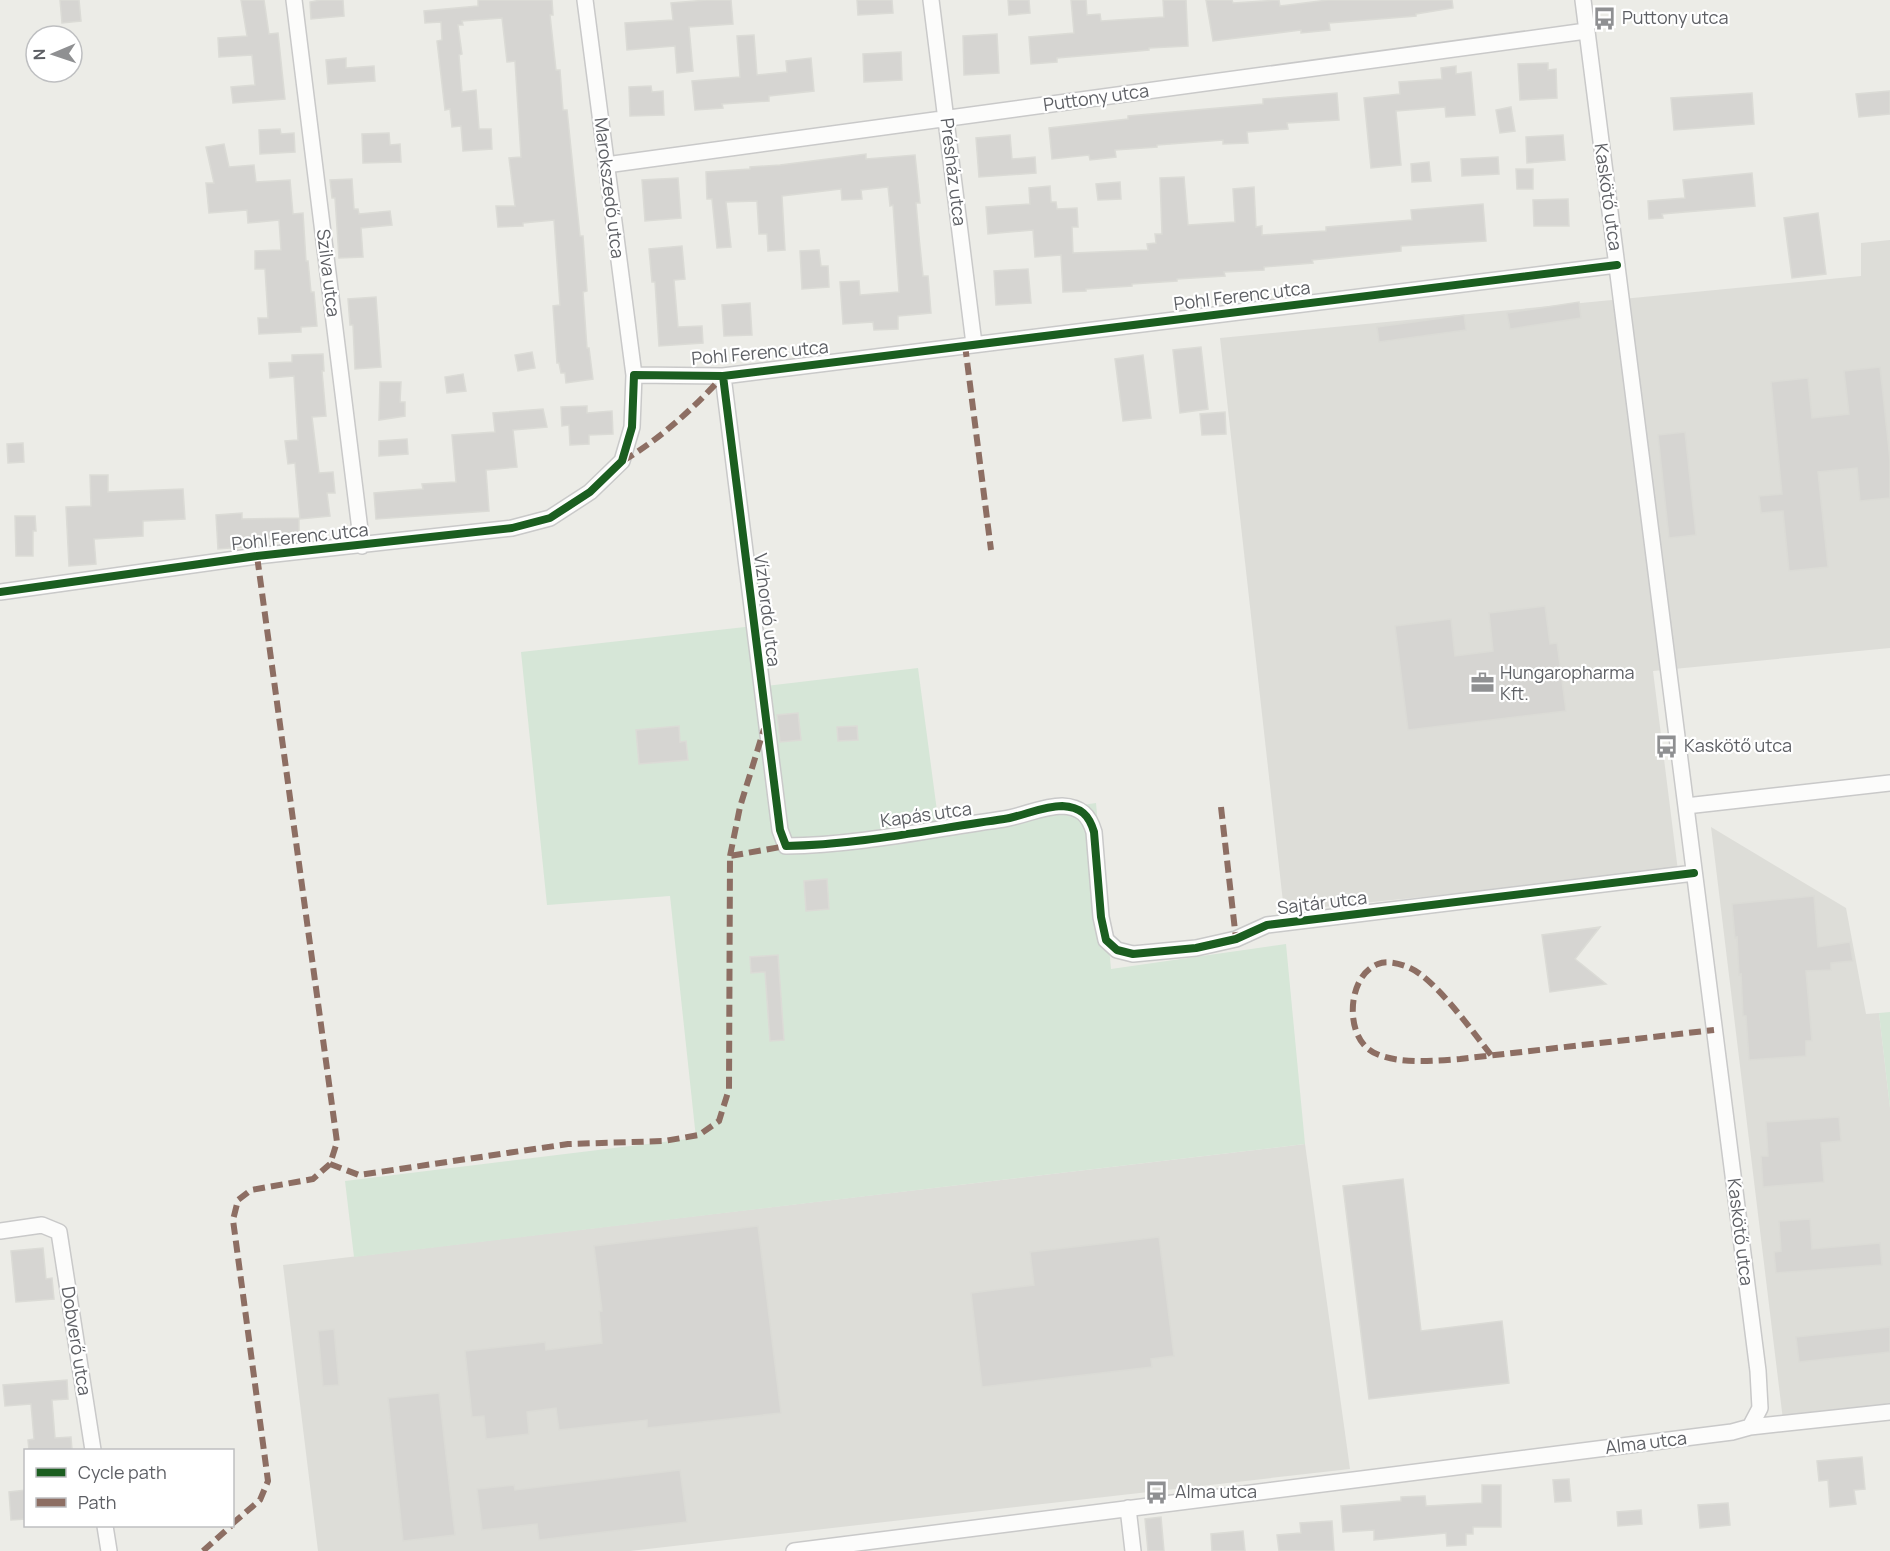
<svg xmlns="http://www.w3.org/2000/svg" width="1890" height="1551" viewBox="0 0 1890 1551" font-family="Manrope,sans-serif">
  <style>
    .industrial { fill: #ddddd8 }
    .green { fill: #d6e6d7 }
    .building { fill: #d6d5d2; stroke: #dbdbd6; stroke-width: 1.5 }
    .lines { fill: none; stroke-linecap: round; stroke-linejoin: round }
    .minor-casing { stroke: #c9c9c9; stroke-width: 18 }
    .minor { stroke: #fcfcfb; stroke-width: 15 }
    .quiet { stroke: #8d6e63; stroke-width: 6; stroke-dasharray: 12 6; stroke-linecap: butt }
    .cycleway-casing { stroke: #fff; stroke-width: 11 }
    .cycleway { stroke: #1b5e20; stroke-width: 8 }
    .labels { text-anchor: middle; stroke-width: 4.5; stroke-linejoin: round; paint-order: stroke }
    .poi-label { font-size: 18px; fill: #5d5f64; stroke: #fff; text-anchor: start }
    .street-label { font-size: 18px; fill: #5d5f64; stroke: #fff }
  </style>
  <rect width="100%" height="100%" fill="#ecece7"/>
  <path class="industrial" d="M1890 240V648L1653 671 1678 871 1284 911 1220 338 1861 276V243Z
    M1711 827 1846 908 1866 1014 1879 1013 1890 1108V1408L1783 1420Z
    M1305 1144 1350 1469 630 1551H318L283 1265Z"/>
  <path class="green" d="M763 625 766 686 918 668 939 826 1096 803 1111 969 1286 944 1305 1144 354 1257 345 1181 696 1138 670 896 547 905 521 652Z
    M1890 1012V1108L1879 1013Z"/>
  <path class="building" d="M60 0H79L81 21 62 23Z
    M241 0H264L269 34 278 33 285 99 233 103 231 87 255 85 252 55 219 57 218 38 247 36Z
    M321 0H343L344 16 311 19 310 2Z
    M478 0H552L553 15H550L556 70H560L563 110H567L580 236H583L587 291 583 292 587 348H589L593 379 566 383 565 373H561L559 363H557L553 306 560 305 554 220 523 223V226L498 227 496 206H515L509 158 521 157 515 61 507 62 502 18 462 21 463 25H458L462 54 459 55 462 92 476 90 479 129H491L492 149 463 151 461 126 452 127 450 109 445 110 437 41 442 40 441 22 425 23 424 11 478 6Z
    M707 0H731L733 24 689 27 693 71 677 73 675 46 627 50 625 23 673 20 671 3Z
    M857 0H892L893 13 858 15Z
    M1008 0H1029L1030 13 1009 15Z
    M1071 0H1086L1087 15 1100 14 1101 21 1164 17 1163 0H1186L1188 46 1149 48V50L1057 58V62L1031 64 1029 37 1074 33Z
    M1206 0H1232L1233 3 1279 0 1280 6 1328 0H1452L1453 8 1416 14V16L1329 23 1330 30 1301 33V30L1213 41Z
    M997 34 999 73 964 75 963 36Z
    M754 35 757 75 787 72 786 61 811 58 814 91 769 96V101L722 104 723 108 695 110 692 81 740 77 737 36Z
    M901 52 902 80 864 82 863 54Z
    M346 58V68L374 66 375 81 328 84 326 60Z
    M1548 63V70L1556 69 1557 98 1520 100 1518 64Z
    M1456 66V74L1471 72 1475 115 1446 117 1445 107 1396 111 1401 165 1371 168 1364 98 1400 94 1399 82 1442 79 1441 68Z
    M651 86 652 92 663 91 664 115 630 116 629 87Z
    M1890 91V114L1859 117 1856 94Z
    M1337 93 1339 120 1287 123 1288 129 1247 132 1248 143 1223 144V140L1157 145V147L1115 150 1116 157 1090 160 1089 155 1052 159 1049 128 1128 119V116L1263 104V99Z
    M1752 93 1754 124 1674 130 1671 98Z
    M1511 107 1515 131 1500 133 1496 110Z
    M280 129 281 134 294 133 295 152 260 154 259 130Z
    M389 133 390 145 400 144 401 162 363 163 362 134Z
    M1010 135 1012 159 1035 157 1036 173 979 177 976 138Z
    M1563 135 1565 160 1527 163 1526 137Z
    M224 144 229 167 254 165 256 182 290 180 293 214 303 213 306 261H308L311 292H314L317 326 301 327V332L259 334 258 318H268L265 269H255V251L281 250 279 220 248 223 247 210 209 213 206 183H214L206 147Z
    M866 154V159L915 155 920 203H916L919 237 923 276H928L931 313 898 316V329L874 330 873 322 843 324 840 282 859 281 860 295 899 292 893 205 890 206 888 187 861 190 862 199 842 200 841 189 782 196 785 250 768 251 767 234H759L757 201 726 202 731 247 717 248 712 199H707L706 172 750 169V167L780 165Z
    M1498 157 1499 174 1462 176 1461 159Z
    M1429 162 1431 181 1412 182 1411 164Z
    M1516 169H1533V189H1517Z
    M1752 173 1755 206 1662 214 1663 218 1649 219 1648 201 1685 198 1683 180Z
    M1184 177 1188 225 1235 222 1233 189 1254 187 1256 227 1262 226V235L1326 231V227L1412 220 1411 210 1483 204 1486 241 1401 246V251L1312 260 1313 263 1264 267V270L1224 272 1225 276 1177 279V281L1132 284V286L1086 289V291L1063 292 1061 255 1035 257 1033 230 988 234 986 207 1030 204 1029 188 1050 186 1051 202H1056L1057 209 1077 208 1078 227H1072L1073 253 1148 250 1147 244 1156 243 1155 234H1162L1160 178Z
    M678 178 681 218 645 221 642 180Z
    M352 179 354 209H358L359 214 390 211 392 225 361 228 363 257 339 258 335 198H332L330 180Z
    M1120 182 1121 199 1098 200 1096 184Z
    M1568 199 1569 226H1534L1533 200Z
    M1818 213 1826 274 1792 278 1784 218Z
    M682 246 685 279 674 280 678 327 702 326 703 343 659 346 655 282H652L649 249Z
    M819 250 821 266H828L829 287 802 289 800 251Z
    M1028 269 1031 303 996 305 994 271Z
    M376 297 381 367 355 369 353 325H350L348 299Z
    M1579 302 1581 318 1510 329 1507 313Z
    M750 303 752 335 724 336 722 305Z
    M1464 315 1466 330 1379 342 1377 327Z
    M1201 347 1208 409 1180 413 1173 350Z
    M532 352 535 368 518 371 515 355Z
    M323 354 324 371H322L326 416 312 417 319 473 333 472 335 493H327L330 516 300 519 295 463 288 464 285 441 298 440 294 376 270 378 269 363 292 362V355Z
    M1143 355 1151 418 1123 421 1115 359Z
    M1880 367 1890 460V498L1860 501 1857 468 1818 472 1828 567 1789 571 1783 511 1761 513 1759 496 1782 494 1771 382 1808 378 1812 418 1849 414 1844 371Z
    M463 374 466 391 447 393 445 377Z
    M380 382H401L400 402H405V416L379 420Z
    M587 406V413L612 411 613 434 589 435V444L570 445 569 425 562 426 561 407Z
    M543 409 547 427 513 430 517 467 486 470 489 511 376 519 374 493 423 489 422 484 456 482 452 435 495 432 493 413Z
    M1225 412 1226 434 1202 435 1200 414Z
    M1685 432 1696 535 1669 538 1658 435Z
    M407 439 408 454 379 456V441Z
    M23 443 24 462 8 463 7 444Z
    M90 475H108V492L183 489 185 519 143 521V536L94 539 96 564 69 566 66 507 91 506Z
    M242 513V519L299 518V538L242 539V547L218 549 216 515Z
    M15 516H35L36 531H33V556H16Z
    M1545 606 1550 644 1557 643 1566 711 1408 730 1395 626 1451 619 1455 656 1493 651 1489 613Z
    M798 713 801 740 780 742 777 715Z
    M679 726 680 742 686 741 688 760 639 764 636 730Z
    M857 726 858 740 838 741 837 727Z
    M827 879 829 909 806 911 804 881Z
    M1814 896 1818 947 1850 942 1853 961 1831 963V970L1806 971 1812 1041H1806V1056L1749 1060 1746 1016H1743L1741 974 1739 975 1737 937 1735 938 1732 904Z
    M1600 927 1575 959 1606 984 1550 992 1542 935Z
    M778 955 784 1040 770 1041 765 972 751 973 750 957Z
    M1839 1117 1841 1141 1821 1143 1824 1182 1763 1187 1761 1156H1768L1766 1122Z
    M1403 1179 1421 1331 1502 1321 1509 1383 1369 1399 1343 1186Z
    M1810 1219 1812 1249 1880 1243 1882 1265 1776 1273 1774 1252 1781 1251 1779 1221Z
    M758 1226 781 1413 647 1428V1420L559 1430 556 1408 527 1412 529 1434 486 1439 484 1416 472 1417 465 1351 545 1342 546 1350 602 1343 599 1311H602L594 1246Z
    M1159 1237 1174 1356 1151 1359 1152 1367 982 1387 971 1293 1034 1285 1030 1252Z
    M43 1248 46 1279 52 1278 54 1299 16 1302 11 1251Z
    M1890 1327V1352L1799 1362 1796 1337Z
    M334 1329 339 1385 323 1386 318 1331Z
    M67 1380 68 1399 52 1400 55 1438 71 1437 72 1450H29L28 1440 34 1439 31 1404 5 1406 3 1385Z
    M439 1393 455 1535 403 1541 388 1398Z
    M1862 1457 1865 1489 1854 1490 1856 1504 1830 1507 1828 1480 1819 1481 1817 1461Z
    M680 1470 687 1522 539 1540 537 1524 482 1530 477 1489 514 1485 515 1490Z
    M1569 1479 1571 1501 1555 1502 1553 1480Z
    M1482 1485H1501V1527H1473V1534H1466V1545L1447 1546 1446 1533 1374 1540V1530L1343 1532 1341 1506 1401 1501V1497L1425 1496 1426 1506 1482 1503Z
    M26 1490V1519L11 1520 9 1492Z
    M1728 1503 1730 1525 1700 1528 1698 1505Z
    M1641 1510 1642 1524 1618 1526 1617 1512Z
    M1161 1517 1164 1551H1148L1145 1519Z
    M1332 1521 1334 1551H1279L1277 1535 1301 1533 1300 1523Z
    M1243 1531 1245 1551H1212L1211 1534Z"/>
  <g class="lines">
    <defs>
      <path id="minor" d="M294 0 362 546
        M585 0 634 375
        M931 0 974 344
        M1583 0 1758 1371 1760 1408 1750 1427
        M606 165 1586 31
        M723 376 780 830 786 846C859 845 932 829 1004 819 1023 816 1043 806 1062 806 1081 807 1089 815 1094 832L1101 917 1106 940 1117 950 1133 954 1196 948 1236 939 1267 925 1694 873
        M0 592 257 556 512 528 550 518 590 492 622 461 632 427 634 375 723 376 1617 265
        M1686 806 1890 783
        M0 1231 42 1225 59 1232 93 1450
        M1128 1508 1133 1551
        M105 1526 109 1551
        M794 1551 1732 1432 1750 1427 1890 1412"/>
    </defs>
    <use href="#minor" class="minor-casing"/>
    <use href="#minor" class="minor"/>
    <path class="quiet" d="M965 345 991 550
      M623 461C661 438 693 409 723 376
      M1221 807 1236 939
      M730 856 740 807 764 729
      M1491 1055C1473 1032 1435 979 1410 968 1401 964 1388 960 1378 964 1349 975 1345 1027 1366 1047 1386 1066 1435 1061 1460 1059L1714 1030
      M330 1164 359 1175 568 1144 664 1141 699 1135 719 1121 729 1089 730 856 786 846
      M232 1524 260 1500 268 1481 233 1220 238 1200 251 1190 313 1179 330 1164 337 1142 257 556
      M203 1551 231 1526"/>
    <defs>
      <path id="cycleway" d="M723 376 780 830 786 846C859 845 932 829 1004 819 1023 816 1043 806 1062 806 1081 807 1089 815 1094 832L1101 917 1106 940 1117 950 1133 954 1196 948 1236 939 1267 925 1694 873
        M0 592 257 556 512 528 550 518 590 492 622 461 632 427 634 375 723 376 1617 265"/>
    </defs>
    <use href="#cycleway" class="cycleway-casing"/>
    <use href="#cycleway" class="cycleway"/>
  </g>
  <defs>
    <symbol id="bus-bare" viewBox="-9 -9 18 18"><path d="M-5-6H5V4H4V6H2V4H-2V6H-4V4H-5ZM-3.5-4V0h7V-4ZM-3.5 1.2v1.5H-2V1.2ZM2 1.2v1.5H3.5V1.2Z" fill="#8f9092" stroke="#fff" stroke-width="2.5" paint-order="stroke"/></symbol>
    <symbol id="office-bare" viewBox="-9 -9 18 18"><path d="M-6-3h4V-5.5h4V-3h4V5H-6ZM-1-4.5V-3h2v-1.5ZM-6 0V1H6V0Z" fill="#8f9092" stroke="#fff" stroke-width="2.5" paint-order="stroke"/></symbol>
  </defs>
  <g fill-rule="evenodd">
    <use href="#bus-bare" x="1588" y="2" width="33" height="33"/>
    <use href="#office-bare" x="1466" y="666" width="33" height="33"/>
    <use href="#bus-bare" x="1650" y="730" width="33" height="33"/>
    <use href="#bus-bare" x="1140" y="1476" width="33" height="33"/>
  </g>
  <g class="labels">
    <g class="poi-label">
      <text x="1622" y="24">Puttony utca</text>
      <text x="1500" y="679">Hungaropharma<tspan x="1500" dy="21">Kft.</tspan></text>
      <text x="1684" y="752">Kaskötő utca</text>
      <text x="1175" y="1498">Alma utca</text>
    </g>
    <g class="street-label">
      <text transform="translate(1096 98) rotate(-8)" y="6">Puttony utca</text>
      <text transform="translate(953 172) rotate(83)" y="6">Présház utca</text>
      <text transform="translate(609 188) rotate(83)" y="6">Marokszedő utca</text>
      <text transform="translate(1608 197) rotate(82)" y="6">Kaskötő utca</text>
      <text transform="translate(328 273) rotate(83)" y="6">Szilva utca</text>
      <text transform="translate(1242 296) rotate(-7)" y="6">Pohl Ferenc utca</text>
      <text transform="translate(760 353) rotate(-5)" y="6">Pohl Ferenc utca</text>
      <text transform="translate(300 537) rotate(-6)" y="6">Pohl Ferenc utca</text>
      <text transform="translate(767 610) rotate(83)" y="6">Vízhordó utca</text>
      <text transform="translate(926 815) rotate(-8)" y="6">Kapás utca</text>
      <text transform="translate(1322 903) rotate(-7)" y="6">Sajtár utca</text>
      <text transform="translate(1740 1232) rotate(83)" y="6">Kaskötő utca</text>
      <text transform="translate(76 1341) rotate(81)" y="6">Dobverő utca</text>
      <text transform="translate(1646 1443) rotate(-7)" y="6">Alma utca</text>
    </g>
  </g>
  <rect x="24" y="1449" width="210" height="78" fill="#ffffff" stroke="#bebfc1" stroke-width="1.5"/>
  <rect x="36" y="1468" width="30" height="9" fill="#1b5e20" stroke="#bebfc1" stroke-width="1.5"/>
  <text x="78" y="1479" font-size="18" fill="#5d5f64">Cycle path</text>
  <rect x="36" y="1498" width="30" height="9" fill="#8d6e63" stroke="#bebfc1" stroke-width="1.5"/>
  <text x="78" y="1509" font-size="18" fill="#5d5f64">Path</text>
  <g transform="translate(54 54) rotate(268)"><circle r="28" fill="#ffffff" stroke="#bebfc1" stroke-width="1.5"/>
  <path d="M0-4.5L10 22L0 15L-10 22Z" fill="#8f9092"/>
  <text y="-9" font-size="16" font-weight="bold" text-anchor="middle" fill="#5d5f64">N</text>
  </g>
</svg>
